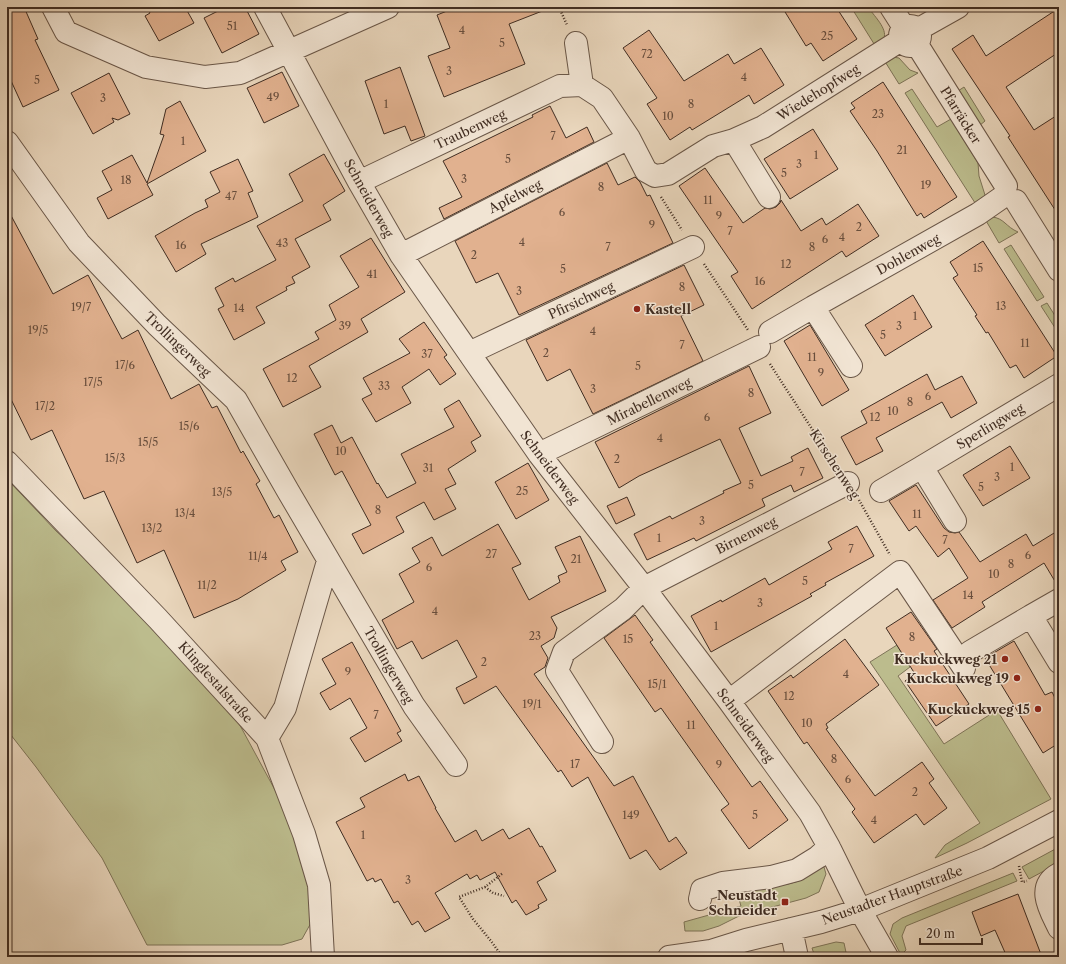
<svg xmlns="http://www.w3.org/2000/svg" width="1066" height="964" viewBox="0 0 1066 964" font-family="'Libre Caslon Text',serif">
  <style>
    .green { fill: #bcbc8d; stroke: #7e7458 }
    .building { fill: #e1b18f; stroke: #402d22 }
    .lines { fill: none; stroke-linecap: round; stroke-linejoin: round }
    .minor-casing { stroke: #6a5748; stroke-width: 24 }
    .path { stroke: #402d22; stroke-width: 2.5; stroke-dasharray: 1 2; stroke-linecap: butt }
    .minor { stroke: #f1e4d3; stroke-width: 22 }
    .poi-dot { fill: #8f2418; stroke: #f1e4d3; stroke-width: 1.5 }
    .labels { text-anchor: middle; stroke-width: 3; stroke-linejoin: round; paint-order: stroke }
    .number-label { font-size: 11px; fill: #684e3d }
    .street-label { font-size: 13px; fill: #402d22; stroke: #f1e4d3 }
    .poi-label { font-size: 13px; font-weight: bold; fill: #402d22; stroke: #f1e4d3; text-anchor: end }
  </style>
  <rect width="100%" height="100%" fill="#e9d6bc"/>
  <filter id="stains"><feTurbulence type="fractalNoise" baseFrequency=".005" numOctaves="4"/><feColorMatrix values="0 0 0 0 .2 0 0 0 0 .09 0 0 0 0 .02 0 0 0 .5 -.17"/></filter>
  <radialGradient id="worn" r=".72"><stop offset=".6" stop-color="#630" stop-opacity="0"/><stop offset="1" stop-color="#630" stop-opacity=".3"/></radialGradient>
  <path class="green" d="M851 7H877L871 11C876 18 889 31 883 40 882 42 878 45 876 47Z
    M892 57 899 58 910 70 918 73 899 84 884 60Z
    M964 87 985 121 979 126 958 91Z
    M912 89 937 127 951 119 978 163 979 176 985 195 983 200 977 206 905 93Z
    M992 217C1004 218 1006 227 1018 232L999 243 985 219Z
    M1011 245 1044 297 1037 301 1004 249Z
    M1047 303 1059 322V334L1041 306Z
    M7 479 56 531 125 595 236 718 288 814 310 886 312 921 302 939 282 945H147L102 858 36 767 7 730Z
    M897 645 910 667 898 676 944 744 997 710 1051 799 967 843 935 858 945 845 980 823 870 662Z
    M1059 847V863L1029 879 1022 867Z
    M819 866 824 867 826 874 819 892 806 898 739 916 719 926 703 931H685L684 922 741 906 736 889 765 885 788 884 799 881Z
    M1013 873 1017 881 906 926 902 936 906 950 901 955 890 934 893 924 902 918Z
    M836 942 844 943 847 957H815L812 948Z"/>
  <path class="building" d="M7 7H24L38 39 35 40 59 90 23 107 7 72Z
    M147 7H185L194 23 159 41 145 16 150 13Z
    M226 7H245L259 34 222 53 204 18Z
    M457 7H550V8L509 24 525 64 444 97 428 56 450 48 437 15Z
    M782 7H836L857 39 823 61 811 43 806 46Z
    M1059 8V52L1006 87 1034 130 1059 114V216L1008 137 1010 136 952 49 973 35 986 56Z
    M649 30 684 81 728 54 734 64 761 48 784 85 754 104 749 95 692 130 690 127 670 140 647 104 657 98 623 48Z
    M400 67 425 136 411 141 405 126 384 134 365 81Z
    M282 72 299 106 264 123 247 88Z
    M109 73 130 114 118 120 112 118 114 122 93 134 71 93Z
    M883 82 957 197 924 218 921 213 917 216 877 151 850 111 855 108 851 103Z
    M180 101 206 151 147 184 153 195 108 219 97 198 112 190 102 171 132 155 147 183 164 135 160 134 166 109Z
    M550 106 566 138 587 127 594 142 444 219 439 208 462 197 443 161 533 117 532 115Z
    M813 129 838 169 790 199 764 159Z
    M324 154 345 191 323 205 331 220 295 239 310 267 292 277 295 283 286 287 287 290 256 307 265 323 234 340 218 309 224 306 215 288 233 278 235 282 276 260 257 226 303 201 289 174Z
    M238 159 253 191 248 193 258 217 201 244 206 254 176 272 155 236 195 213 208 207 205 200 220 192 210 172Z
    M607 163 618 185 635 177 640 182 647 196 650 195 673 243 519 315 498 273 476 283 455 241Z
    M705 168 743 223 765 208 770 209 776 207 780 203 781 200 801 231 822 218 826 225 858 204 879 236 846 257 842 251 752 309 731 276 738 272 679 186Z
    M7 208 53 294 88 275 122 339 138 330 171 399 199 384 212 408 217 406 241 453 243 451 260 481 256 484 274 518 279 515 298 552 281 561 286 570 238 599 194 618 164 550 137 563 104 491 84 499 52 430 31 440 7 391Z
    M371 238 405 292 361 319 368 332 309 366 321 387 283 407 263 369 319 339 315 332 336 320 329 305 359 287 340 256Z
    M983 241 1057 356 1024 378 1016 365 1010 368 988 332 986 333 975 316 977 315 953 278 958 275 950 262Z
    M684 265 704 305 681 316 703 361 593 414 570 369 547 381 526 340Z
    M913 295 932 327 885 356 865 325Z
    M424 322 447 355 444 357 456 374 440 385 429 369 402 387 411 403 376 422 362 399 372 394 363 378 410 353 399 339Z
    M810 325 849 390 822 406 784 341Z
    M749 366 771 413 739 428 761 476 793 461 791 457 808 448 823 478 794 492 791 485 762 499 765 506 696 541 694 538 647 560 634 534 670 516 672 519 724 493 723 491 741 483 720 439 639 476 619 488 595 442Z
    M927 374 935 390 962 376 977 403 951 418 942 402 876 438 883 451 856 465 841 437 867 423 861 411Z
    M459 400 481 436 471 442 476 451 448 469 456 484 445 489 456 509 434 520 424 502 396 517 404 532 363 554 352 534 371 525 342 471 335 475 314 434 332 425 341 443 352 437 377 484 378 483 387 498 416 483 401 454 454 427 444 409Z
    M1010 446 1030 478 983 506 963 475Z
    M528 463 549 500 516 519 495 482Z
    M916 485 944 528 949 532 955 533 959 532 980 562 1026 534 1033 546 1059 530V588L1044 563 982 602 985 607 952 628 933 600 968 578 949 548 938 557 916 526 909 531 889 501Z
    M627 497 635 515 616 524 607 506Z
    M498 524 521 564 512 568 529 600 560 582 558 576 567 572 555 547 580 536 606 591 551 617 557 628 554 638 541 646 548 658 545 667 534 674 614 786 633 776 669 842 676 837 687 853 660 870 646 850 630 859 588 777 572 787 561 770 558 772 496 686 464 704 456 688 477 677 457 640 422 659 412 641 397 649 382 620 414 602 399 574 420 562 412 548 432 537 442 556Z
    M857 526 874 556 825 583 826 585 810 594 812 596 711 652 691 616 721 600 722 602 765 578 769 585 832 549 828 542Z
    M911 612 937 649 934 651 969 704 936 726 905 681 915 674 886 628Z
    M635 615 653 640 650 642 752 787 760 781 788 820 749 849 721 810 729 804 661 708 655 712 604 638Z
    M845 639 879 685 826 724 828 728 826 729 875 796 922 762 934 779 929 783 947 808 924 825 916 814 874 843 852 812 855 809 807 742 804 744 768 691 791 675 793 678Z
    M1014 641 1045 695 1052 692 1059 706V743L1043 753 985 658Z
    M352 642 401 731 397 733 402 741 365 762 350 738 367 728 350 698 330 710 320 693 336 684 322 659Z
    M405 774 408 781 419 776 436 808H435L455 842 476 830 482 841 503 829 509 839 529 828 540 847 542 846 556 871 537 882 547 900 538 905 539 908 526 915 516 900 512 903 495 872 480 880 477 875 470 879 467 874 435 893 450 918 425 932 418 921 412 925 398 901 394 903 381 879 375 882 373 878 367 881 336 822 365 807 360 798Z
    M1018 894 1042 957H1007L995 930 981 936 972 912Z"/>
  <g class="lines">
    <defs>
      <path id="minor" d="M53 7 66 32 146 67 205 77 240 73 388 7
        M265 7 359 182 401 255 539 454 644 588 729 701 810 813 829 847 860 910 887 957
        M891 7 905 29
        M900 36a10 10 0 1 1 20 0a10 10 0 1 1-20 0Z
        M917 30 958 7
        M576 43 582 85
        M916 43 1006 186
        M7 142 79 243 157 325 236 400 288 491 414 706 456 765
        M359 182 560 86 582 85 602 98 629 138 646 171 655 176 668 174 713 146 734 140
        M769 197 734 140 763 127 901 40
        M1016 201 1059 270
        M401 255 629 138
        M770 332 813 307
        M469 353 693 247
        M851 366 813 307 978 214 1001 198
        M539 454 759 347
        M7 462 158 619 267 738 304 834 319 885 323 957
        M881 491 922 467
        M955 521 922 467 1059 385
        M1059 600 1031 616 1059 662
        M970 652 1031 616
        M729 701 900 572 964 668
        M267 738 285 708 328 561
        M602 742 557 671 564 652 623 609 644 588 848 483
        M1059 874C1035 887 1051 911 1059 928
        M700 899 702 890 723 883 771 877 797 870 818 857 829 847
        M791 929 797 957
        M669 957 711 951 746 940 821 922 860 910 988 858 1059 821"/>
    </defs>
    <use href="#minor" class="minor-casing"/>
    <path class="path" d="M559 7 567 25
      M661 197 682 230
      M704 264 748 330
      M770 364 836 466
      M859 500 890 555
      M1019 866 1022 882 1027 881
      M485 887 493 893 504 896
      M501 955 491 941 473 919 459 897 485 887 503 873"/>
    <use href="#minor" class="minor"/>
  </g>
  <g class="poi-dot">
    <circle cx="637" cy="309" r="4"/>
    <circle cx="1005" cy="659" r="4"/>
    <circle cx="1017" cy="678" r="4"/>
    <circle cx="1038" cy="709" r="4"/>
    <rect x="781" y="898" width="8" height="8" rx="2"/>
  </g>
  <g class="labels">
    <g class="number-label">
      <text x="232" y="30">51</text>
      <text x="462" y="34">4</text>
      <text x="827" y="40">25</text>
      <text x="502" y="47">5</text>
      <text x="647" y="58">72</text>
      <text x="449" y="75">3</text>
      <text x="744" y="81">4</text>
      <text x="37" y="84">5</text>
      <text x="273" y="101">49</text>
      <text x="103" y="102">3</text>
      <text x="386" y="108">1</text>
      <text x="691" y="108">8</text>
      <text x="878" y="118">23</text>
      <text x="668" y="120">10</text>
      <text x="553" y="140">7</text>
      <text x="183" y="145">1</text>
      <text x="902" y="154">21</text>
      <text x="816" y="159">1</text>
      <text x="508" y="163">5</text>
      <text x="799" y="168">3</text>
      <text x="784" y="177">5</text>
      <text x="464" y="183">3</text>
      <text x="126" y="184">18</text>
      <text x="926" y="189">19</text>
      <text x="601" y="191">8</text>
      <text x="231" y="200">47</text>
      <text x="708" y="204">11</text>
      <text x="562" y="216">6</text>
      <text x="719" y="220">9</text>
      <text x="652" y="229">9</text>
      <text x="859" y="231">2</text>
      <text x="730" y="235">7</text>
      <text x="842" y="241">4</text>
      <text x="825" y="243">6</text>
      <text x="522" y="246">4</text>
      <text x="282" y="247">43</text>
      <text x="181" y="249">16</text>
      <text x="608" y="251">7</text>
      <text x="812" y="251">8</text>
      <text x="474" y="259">2</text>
      <text x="786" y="268">12</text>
      <text x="978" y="272">15</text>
      <text x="563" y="273">5</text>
      <text x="372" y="278">41</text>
      <text x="760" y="285">16</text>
      <text x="682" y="291">8</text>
      <text x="519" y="295">3</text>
      <text x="1001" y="310">13</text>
      <text x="81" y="311">19/7</text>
      <text x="239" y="312">14</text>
      <text x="915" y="320">1</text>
      <text x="345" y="330">39</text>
      <text x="899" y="330">3</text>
      <text x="38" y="334">19/5</text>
      <text x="593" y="335">4</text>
      <text x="883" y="339">5</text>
      <text x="1025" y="347">11</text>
      <text x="682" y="349">7</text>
      <text x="546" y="357">2</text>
      <text x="427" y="358">37</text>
      <text x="812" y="361">11</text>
      <text x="125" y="369">17/6</text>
      <text x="638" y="370">5</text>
      <text x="821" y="377">9</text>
      <text x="292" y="382">12</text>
      <text x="93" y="386">17/5</text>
      <text x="384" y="390">33</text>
      <text x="593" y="393">3</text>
      <text x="751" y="397">8</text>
      <text x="928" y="400">6</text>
      <text x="910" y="406">8</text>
      <text x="45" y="410">17/2</text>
      <text x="893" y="415">10</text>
      <text x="707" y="421">6</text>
      <text x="875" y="421">12</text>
      <text x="189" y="430">15/6</text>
      <text x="660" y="442">4</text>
      <text x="148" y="446">15/5</text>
      <text x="341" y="455">10</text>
      <text x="115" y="462">15/3</text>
      <text x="617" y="463">2</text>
      <text x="1012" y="471">1</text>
      <text x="428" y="472">31</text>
      <text x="802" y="476">7</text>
      <text x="997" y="481">3</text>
      <text x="751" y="489">5</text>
      <text x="981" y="491">5</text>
      <text x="522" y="495">25</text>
      <text x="222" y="496">13/5</text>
      <text x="378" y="514">8</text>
      <text x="185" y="517">13/4</text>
      <text x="917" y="518">11</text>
      <text x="702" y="525">3</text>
      <text x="152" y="532">13/2</text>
      <text x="659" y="542">1</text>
      <text x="945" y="544">7</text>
      <text x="851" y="553">7</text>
      <text x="491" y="558">27</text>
      <text x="1028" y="559">6</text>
      <text x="258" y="560">11/4</text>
      <text x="576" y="563">21</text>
      <text x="1011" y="568">8</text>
      <text x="429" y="571">6</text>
      <text x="994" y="578">10</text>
      <text x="805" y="585">5</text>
      <text x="207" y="589">11/2</text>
      <text x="968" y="599">14</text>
      <text x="760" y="607">3</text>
      <text x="435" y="615">4</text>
      <text x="716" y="630">1</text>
      <text x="535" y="640">23</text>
      <text x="912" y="641">8</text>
      <text x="628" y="643">15</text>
      <text x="484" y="666">2</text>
      <text x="348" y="676">9</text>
      <text x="846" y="678">4</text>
      <text x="657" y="688">15/1</text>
      <text x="789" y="700">12</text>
      <text x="532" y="708">19/1</text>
      <text x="376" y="719">7</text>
      <text x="807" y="727">10</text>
      <text x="691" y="729">11</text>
      <text x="834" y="763">8</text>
      <text x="575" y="768">17</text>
      <text x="719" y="769">9</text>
      <text x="848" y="783">6</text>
      <text x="915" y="796">2</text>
      <text x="631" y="819">149</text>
      <text x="755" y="819">5</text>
      <text x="874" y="824">4</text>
      <text x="363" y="839">1</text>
      <text x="408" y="884">3</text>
    </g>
    <g class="street-label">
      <text transform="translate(818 92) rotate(-32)" y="5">Wiedehopfweg</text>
      <text transform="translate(961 115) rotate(58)" y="5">Pfarräcker</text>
      <text transform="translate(470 129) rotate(-25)" y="5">Traubenweg</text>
      <text transform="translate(515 196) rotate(-27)" y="5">Apfelweg</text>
      <text transform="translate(369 198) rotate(61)" y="5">Schneiderweg</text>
      <text transform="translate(908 254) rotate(-29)" y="5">Dohlenweg</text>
      <text transform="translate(581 300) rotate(-25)" y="5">Pfirsichweg</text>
      <text transform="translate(178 344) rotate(44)" y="5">Trollingerweg</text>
      <text transform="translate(649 401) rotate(-26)" y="5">Mirabellenweg</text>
      <text transform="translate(990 426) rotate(-31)" y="5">Sperlingweg</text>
      <text transform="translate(835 464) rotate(57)" y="5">Kirschenweg</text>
      <text transform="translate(550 467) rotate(53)" y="5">Schneiderweg</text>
      <text transform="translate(746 535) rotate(-27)" y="5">Birnenweg</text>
      <text transform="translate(389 665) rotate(60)" y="5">Trollingerweg</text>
      <text transform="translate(216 682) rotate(48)" y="5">Klinglestalstraße</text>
      <text transform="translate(746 725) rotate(54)" y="5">Schneiderweg</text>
      <text transform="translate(892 895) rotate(-20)" y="5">Neustadter Hauptstraße</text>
    </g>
    <g class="poi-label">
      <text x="645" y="314" text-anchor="start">Kastell</text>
      <text x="997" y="664">Kuckuckweg 21</text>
      <text x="1009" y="683">Kuckcukweg 19</text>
      <text x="1030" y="714">Kuckuckweg 15</text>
      <text x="777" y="900">Neustadt<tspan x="777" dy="15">Schneider</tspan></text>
    </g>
  </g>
  <rect width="1066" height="964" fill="none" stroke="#e9d6bc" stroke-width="24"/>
  <rect x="8" y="8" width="1050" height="948" fill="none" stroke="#402d22" stroke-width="2"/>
  <rect x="12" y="12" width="1042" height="940" fill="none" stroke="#402d22"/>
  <path d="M920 938v6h62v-6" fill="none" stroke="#402d22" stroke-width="2"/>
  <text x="926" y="938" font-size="12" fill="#402d22" stroke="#f1e4d3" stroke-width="3" paint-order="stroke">20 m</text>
  <rect width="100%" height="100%" filter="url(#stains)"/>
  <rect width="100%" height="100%" fill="url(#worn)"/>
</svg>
